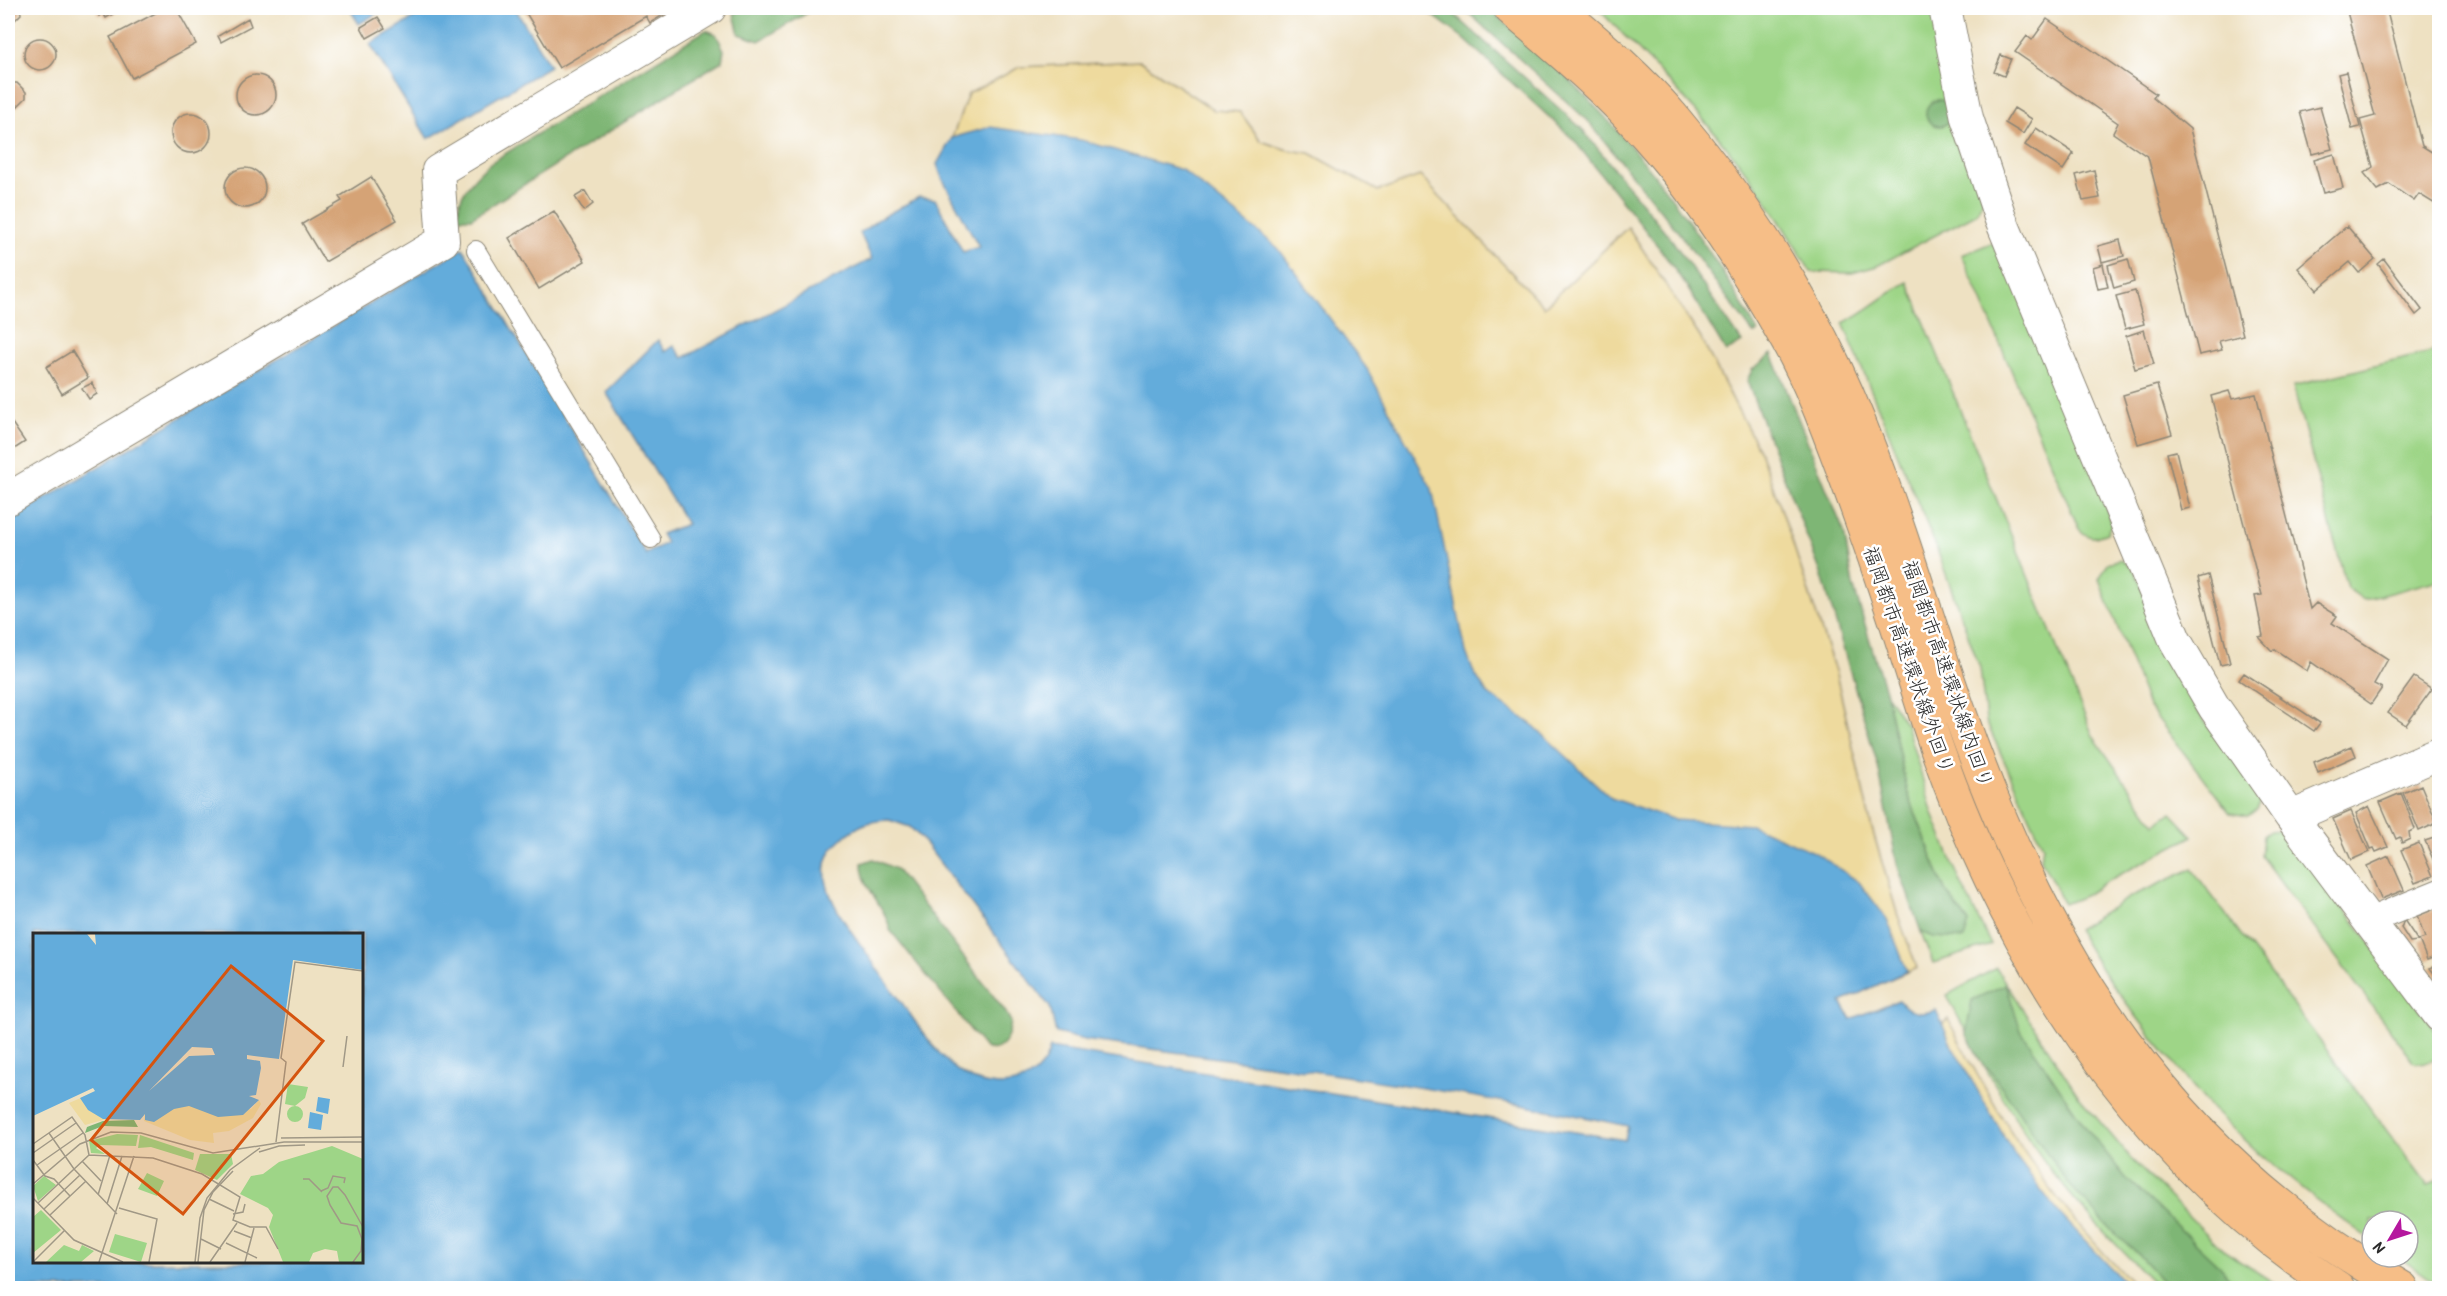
<svg xmlns="http://www.w3.org/2000/svg" width="2447" height="1296" viewBox="0 0 2447 1296" font-family="'Patrick Hand','Klee One',sans-serif">
  <style>
    .green { fill: #9ed587; stroke: #648059; stroke-width: 1.5 }
    .forest { fill: #7eb674; stroke: #547050; stroke-width: 1.5 }
    .sand { fill: #eeda9e; stroke: #8c8264; stroke-width: 1.5 }
    .water { fill: #63acdb; stroke: #476c83; stroke-width: 1.5; fill-rule: evenodd }
    .building { fill: #d5a376 }
    .lines { fill: none; stroke-linecap: round; stroke-linejoin: round }
    .pedestrian-casing { stroke: #8c8676; stroke-width: 20 }
    .minor-casing { stroke: #8c8676; stroke-width: 28 }
    .tertiary-casing { stroke: #8c8676; stroke-width: 34 }
    .motorway-casing { stroke: #8c8676; stroke-width: 35 }
    .pedestrian { stroke: #fff; stroke-width: 18 }
    .minor { stroke: #fff; stroke-width: 26 }
    .tertiary { stroke: #fff; stroke-width: 32 }
    .motorway { stroke: #f6be87; stroke-width: 33 }
    .labels { text-anchor: middle; stroke-width: 5; stroke-linejoin: round; paint-order: stroke }
    .street-label { font-size: 20px; fill: #2b2b2b; stroke: #fff }
    .inset-road { fill: none; stroke: #a09886; stroke-width: 1.5 }
    .view { fill: #d5540f; fill-opacity: 0.15; stroke: #d5540f; stroke-width: 3 }
    .inset-edge { fill: none; stroke: #2b2b2b; stroke-width: 3 }
  </style>
  <rect width="100%" height="100%" fill="#fff"/>
  <filter id="ink" filterUnits="userSpaceOnUse"><feTurbulence type="fractalNoise" baseFrequency=".0167" numOctaves="2"/><feDisplacementMap in="SourceGraphic" scale="12" xChannelSelector="R" yChannelSelector="G"/><feConvolveMatrix kernelMatrix="1 2 1 2 8 2 1 2 1" color-interpolation-filters="sRGB"/></filter>
  <filter id="wash" filterUnits="userSpaceOnUse"><feTurbulence type="fractalNoise" baseFrequency=".008" numOctaves="4" result="noise"/><feDisplacementMap in="SourceGraphic" scale="24" xChannelSelector="R" yChannelSelector="G"/><feGaussianBlur stdDeviation="1.35" result="paint"/><feColorMatrix in="noise" values="0 0 0 0 0 0 0 0 0 0 0 0 0 0 0 0 0 1.4 0 .05"/><feComposite in="paint" operator="in"/></filter>
  <g filter="url(#wash)">
    <rect width="100%" height="100%" fill="#eee1c2"/>
    <path class="green" d="M1597 8H1934L1983 200 1976 214 1877 266 1852 273 1811 272C1793 243 1775 212 1755 184 1708 120 1652 63 1597 8Z
      M1991 243 2002 247 2112 523 2107 533C2094 538 2090 540 2079 529L1962 255Z
      M1908 282 2093 736 2155 824 2171 813 2193 836 2104 883 2084 896 2064 904 2041 859 2043 846 1986 721 1980 668 1935 544 1843 323C1867 312 1885 294 1908 282Z
      M2439 350V580L2364 600 2347 588 2293 386Z
      M2121 559 2134 570 2171 659 2199 713 2260 795 2258 808 2248 816 2230 813 2148 706 2099 579 2108 563Z
      M1886 694 1906 724 1933 814 1960 881 1991 945 1933 963 1921 932 1933 937 1969 923 1945 890 1908 794Z
      M2280 830 2288 833 2439 1035 2440 1055C2431 1063 2424 1064 2413 1061L2261 856 2263 836 2270 831Z
      M2192 869 2428 1186 2439 1178V1286L2399 1257H2408V1221H2372V1241L2315 1199 2261 1155 2212 1109 2155 1041 2103 972 2077 929 2130 897Z
      M1996 968 2079 1097 2133 1161 2223 1250 2282 1288H2159C2122 1251 2085 1214 2053 1173 2011 1117 1978 1057 1947 995Z"/>
    <path class="forest" d="M745 8H816L759 41 739 34 734 14Z
      M1423 8H1447L1581 128 1672 240 1742 342 1726 352 1687 287 1661 250 1573 139 1462 37Z
      M1463 8C1469 8 1480 5 1485 8 1495 12 1512 29 1521 37 1617 115 1698 225 1758 332L1754 334 1679 233 1588 121Z
      M706 30 716 34 724 50 722 61 471 218H458C456 194 474 178 490 163Z
      M1926 113a13 13 0 1 1 26 0a13 13 0 1 1-26 0Z
      M1772 354 1844 532 1853 585 1886 694 1908 794 1945 890 1969 923 1964 939 1933 937 1921 932 1897 864 1878 766 1822 576 1747 381 1752 370Z
      M873 859 896 869 1005 1011 1011 1022C1009 1036 1003 1055 985 1048L890 930C886 906 862 889 862 863Z
      M2006 984 2021 1031 2084 1125 2125 1177 2214 1261 2238 1288H2169L2134 1250 2114 1233 2067 1182 1990 1070 1983 1066 1966 1033 1972 1000Z"/>
    <path class="sand" d="M1140 61 1214 110 1240 112 1261 141 1288 150 1310 153 1378 191 1420 176 1544 307 1628 227 1700 337 1761 454 1783 514 1836 674 1871 825 1897 913 1917 968 1837 1001 1843 1020 1930 1037 1948 1019C1998 1119 2057 1211 2138 1288H2098L1610 908 952 138 968 94 1020 67Z"/>
    <path class="water" d="M349 8H386L359 24Z
      M431 8H515L550 66 428 139 370 44Z
      M990 127 1081 140 1182 170 1278 248 1367 369 1432 489 1466 652 1473 671 1487 693 1534 726 1611 798 1675 820 1751 825 1814 852 1859 882 1887 919 1907 971 1841 1002 1851 1019 1899 1000C1909 1013 1920 1016 1936 1010L1952 1046 2016 1157 2059 1213 2130 1288H8V521L463 248 646 554 666 543 661 534 687 524 606 392 658 340 665 352 674 346 683 358 872 259 860 233 879 219 919 197 935 199 963 252 979 247 942 178 937 164 952 138ZM889 820 910 827 921 838 1050 1007 1056 1033 1084 1040C1266 1064 1449 1088 1628 1126L1625 1140 1050 1048C1040 1088 993 1094 961 1073 938 1058 914 1019 897 996 885 981 874 964 863 948 841 917 802 869 844 837 860 824 869 821 889 820ZM34 934H362V1262H34Z"/>
    <g id="blocks">
      <path class="building" d="M8 8H20L21 14 12 23H8Z
        M95 8H119L120 10 106 18 103 13 99 16Z
        M165 8H176L196 44 132 78 110 37Z
        M523 8H675L650 23 646 16 559 68Z
        M2346 8H2386L2422 146 2440 157V207L2419 194 2414 201 2389 184 2378 190 2364 173 2373 167 2360 120 2375 116Z
        M378 17 385 28 367 38 361 27Z
        M248 18 251 26 221 42 218 36Z
        M2047 19 2156 94 2153 98 2190 129 2243 335 2219 341 2222 350 2199 355 2148 157 2113 133 2118 123 2015 52 2027 36 2032 40Z
        M24 54a16 16 0 1 1 32 0a16 16 0 1 1-32 0Z
        M2001 55 2011 59 2004 76 1994 72Z
        M2346 72 2360 127 2352 129 2338 74Z
        M236 95a20 20 0 1 1 40 0a20 20 0 1 1-40 0Z
        M11 83H17L26 92V98L17 107 8 105V85Z
        M2320 107 2332 149 2312 154 2300 112Z
        M2014 108 2032 119 2023 134 2005 123Z
        M171 133a20 20 0 1 1 40 0a20 20 0 1 1-40 0Z
        M2036 128 2074 153 2063 170 2025 145Z
        M2334 154 2343 188 2323 193 2314 160Z
        M225 188a20 20 0 1 1 40 0a20 20 0 1 1-40 0Z
        M2094 170 2100 198 2083 201 2076 175Z
        M371 177 397 220 325 262 302 224 342 201 339 197Z
        M585 191 593 204 584 211 575 197Z
        M554 211 585 261 539 289 509 238Z
        M2347 226 2375 259 2359 273 2350 262 2317 290 2298 268Z
        M2120 240 2124 256 2102 262 2098 246Z
        M2128 259 2134 282 2114 288 2108 265Z
        M2384 259 2422 310 2416 315 2378 264Z
        M2103 264 2108 287 2098 289 2093 267Z
        M2135 291 2144 324 2125 329 2116 296Z
        M2144 330 2154 364 2135 369 2126 336Z
        M72 351 88 378 62 394 46 367Z
        M92 383 97 394 89 399 82 388Z
        M2157 385 2172 434 2138 444 2123 395Z
        M2229 391 2232 399 2256 394 2310 609 2316 603 2337 616 2332 623 2388 659 2374 684 2382 688 2371 704 2311 662 2307 671 2274 649 2272 651 2259 637 2263 636 2255 596 2262 595 2211 396Z
        M12 423 25 442 8 453V426Z
        M2176 451 2190 508 2181 510 2167 453Z
        M2208 575 2230 663 2220 665 2198 578Z
        M2244 673 2320 723 2314 731 2239 680Z
        M2414 677 2432 689 2406 725 2388 713Z
        M2352 746 2356 756 2318 773 2314 762Z
        M2421 785 2437 823 2419 831 2403 793Z
        M2401 793 2415 829 2409 832 2410 839 2402 843 2400 837 2396 839 2380 802Z
        M2369 806 2388 847 2376 852 2374 848 2371 849 2356 813Z
        M2351 811 2369 852 2351 860 2333 819Z
        M2440 836V875L2425 841Z
        M2419 843 2433 876 2415 883 2401 850Z
        M2389 856 2404 890 2381 899 2367 866Z
        M2440 907V955L2427 960 2419 940 2425 938 2417 916Z
        M2404 920 2418 941 2410 942 2401 928Z
        M2440 964V981L2430 968Z"/>
    </g>
  </g>
  <g filter="url(#ink)">
    <use href="#blocks" fill-opacity="0" stroke="#8c8676" stroke-width="1.5"/>
    <g class="lines">
      <defs>
        <path id="pedestrian" d="M476 250 651 539"/>
        <path id="minor" d="M2369 921 2440 892"/>
        <path id="tertiary" d="M1945 8 1967 118 2001 220 2175 640 2214 707 2291 817 2440 1016
          M8 499 443 241 438 171 710 8
          M2291 817 2440 753"/>
        <path id="motorway" d="M1510 8C1557 49 1606 89 1647 136 1702 198 1748 270 1788 342 1813 387 1831 438 1849 486 1877 562 1902 639 1926 716 2000 946 2135 1154 2338 1288
          M1557 8C1597 42 1638 76 1672 116 1733 188 1794 280 1835 367 1886 476 1918 594 1958 708 2044 957 2168 1154 2402 1288"/>
      </defs>
      <use href="#pedestrian" class="pedestrian-casing"/>
      <use href="#minor" class="minor-casing"/>
      <use href="#tertiary" class="tertiary-casing"/>
      <use href="#motorway" class="motorway-casing"/>
      <use href="#pedestrian" class="pedestrian"/>
      <use href="#minor" class="minor"/>
      <use href="#tertiary" class="tertiary"/>
      <use href="#motorway" class="motorway"/>
    </g>
  </g>
  <g class="labels">
    <g class="street-label">
      <text transform="translate(1909 660) rotate(71)" y="7">福岡都市高速環状線外回り</text>
      <text transform="translate(1948 674) rotate(71)" y="7">福岡都市高速環状線内回り</text>
    </g>
  </g>
  <g transform="translate(33 933)">
    <rect width="330" height="330" fill="#eee1c2"/>
    <path d="M255 151 275 154 272 165 262 173 252 171ZM254 181a8 8 0 1 1 16 0a8 8 0 1 1-16 0ZM84 201 105 202 103 213 67 212 63 215 72 221 58 220 56 208ZM107 202 161 220 160 227 118 214 105 215ZM299 213 330 226V329H306L304 318 292 316 280 320 276 329H250L236 294 240 282 235 275 207 261 218 243 230 241 246 229ZM167 221H198L200 231 184 247 162 237ZM114 240 131 248 124 263 105 256ZM11 243 23 252 5 268 0 253ZM8 277 28 297 0 320V284ZM82 301 114 310 108 329 76 319ZM31 312 46 318 49 312 61 318 48 329H13Z" fill="#9ed587"/>
    <path d="M101 187 105 194 70 193 52 200 54 194 70 188Z" fill="#7eb674"/>
    <path d="M50 164 136 166 218 176 226 167 228 171 220 185 196 198 180 200 181 210 157 207 111 188 112 180 106 187 77 185 52 192 36 170Z" fill="#eeda9e"/>
    <path d="M0 1H54L63 12 62 1H330V37L260 27 246 126 214 122V126L227 128 228 135 223 162 216 163 226 167 210 182 185 184 156 173 141 176 121 189 112 187V181L107 187 70 186 55 177 47 165 62 158 60 155 0 183ZM159 114 179 115 182 122 156 123 116 158ZM285 164 297 166 295 181 283 178ZM277 179 290 182 288 197 275 195Z" fill="#63acdb" fill-rule="evenodd"/>
    <path class="inset-road" d="M310 134 314 103M16 200 41 236 84 281M248 205 330 204M243 209 253 129 248 125 262 29 330 38M0 211 39 184 52 202 56 222M226 219 246 213 272 212M0 220 43 190M0 227 12 243 21 246 37 263M49 228 68 248M4 232 50 200M270 246H276L289 259M0 251 47 211 78 199 108 200 180 220 251 209H330M288 258 295 255 300 243 312 245 311 250M65 262 77 222M0 265 41 307 90 329M176 266 201 278M5 270 56 222 120 225 169 241 207 264 200 287 217 294H233L245 316M74 271 89 223M86 275 124 286 116 329M11 276 47 242M200 281 210 279 212 271M17 282 53 248M201 298 219 305M168 306 188 316M193 310 224 325M0 329 32 297M66 329 101 223M162 329 167 285 174 265 197 237 227 215M165 329 171 277 180 259 200 238M177 329 204 290M212 329 221 295M320 329 328 318 329 306 324 293 308 290 297 272 294 263 300 254H305L312 262 330 294"/>
    <path class="view" d="M198 33 290 108 150 281 58 207Z"/>
    <rect width="330" height="330" class="inset-edge"/>
  </g>
  <rect width="2447" height="1296" fill="none" stroke="#fff" stroke-width="30"/>
  <g transform="translate(2390 1239) rotate(231)"><circle r="28" fill="#ffffff" stroke="#aaaaaa" stroke-width="1.5"/>
  <path d="M0-4.5L10 22L0 15L-10 22Z" fill="#b5179e"/>
  <text y="-9" font-size="16" font-weight="bold" text-anchor="middle" fill="#2b2b2b">N</text>
  </g>
</svg>
